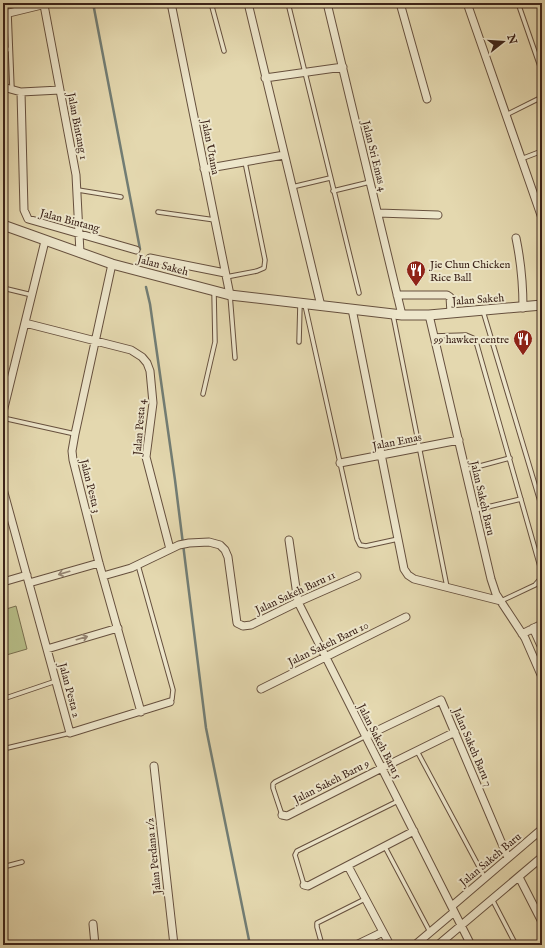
<svg xmlns="http://www.w3.org/2000/svg" width="545" height="948" viewBox="0 0 545 948" font-family="'IM FELL English',serif">
  <style>
    .green { fill: #b7be88; stroke: #7a7050 }
    .lines { fill: none; stroke-linecap: round; stroke-linejoin: round }
    .stream { stroke: #727d74; stroke-width: 2.5 }
    .service-casing { stroke: #66503e; stroke-width: 5.5 }
    .minor-casing { stroke: #66503e; stroke-width: 9 }
    .tertiary-casing { stroke: #66503e; stroke-width: 11 }
    .service { stroke: #ede6cb; stroke-width: 3.5 }
    .minor { stroke: #ede6cb; stroke-width: 7 }
    .tertiary { stroke: #ede6cb; stroke-width: 9 }
    .oneway { stroke: #948472 }
    .labels { text-anchor: middle; stroke-width: 4; stroke-linejoin: round; paint-order: stroke }
    .street-label { font-size: 11px; fill: #3c2319; stroke: #ede6cb }
    .poi-label { font-size: 11px; fill: #3c2319; stroke: #ede6cb; text-anchor: start }
  </style>
  <rect width="100%" height="100%" fill="#e4d8af"/>
  <filter id="stains"><feTurbulence type="fractalNoise" baseFrequency=".005" numOctaves="4"/><feColorMatrix values="0 0 0 0 .2 0 0 0 0 .09 0 0 0 0 .02 0 0 0 .5 -.17"/></filter>
  <radialGradient id="worn" r=".72"><stop offset=".6" stop-color="#630" stop-opacity="0"/><stop offset="1" stop-color="#630" stop-opacity=".3"/></radialGradient>
  <path class="green" d="M16 606 27 649 3 656V610Z"/>
  <g class="lines">
    <path class="stream" d="M93 3 140 249
      M146 287 150 304 175 480 206 728 250 945"/>
    <defs>
      <path id="service" d="M211 3 224 51
        M288 3 359 293
        M518 3 542 72
        M9 13 12 89
        M3 48 10 50
        M506 115 542 97
        M521 159 542 151
        M292 187 330 178
        M78 190 121 197
        M333 191 370 182
        M158 212 215 220
        M226 277 257 271 264 268 265 260 245 162
        M3 288 32 295
        M230 295 235 358
        M305 305 357 539 360 545 366 546 398 539
        M483 311 542 508
        M393 315 447 587
        M434 336 466 335 473 338 477 345 541 570V578L535 585 501 601
        M299 342 300 304
        M203 394 215 342 214 292
        M3 418 75 434
        M465 470 510 458
        M475 510 521 499
        M138 565 173 690 172 699 170 702
        M3 699 56 681
        M3 749 70 733
        M417 751 485 878
        M282 815 273 788V784L275 782 366 736
        M385 847 430 932
        M3 867 22 862
        M304 885 295 855 297 851 398 801
        M492 899 516 945
        M322 945 317 927V923L365 899"/>
      <path id="minor" d="M171 3 230 295
        M248 3 321 306
        M327 3 402 315
        M400 3 427 99
        M467 3 542 218
        M44 5 76 175 80 253
        M3 12 9 13 50 3
        M265 78 343 67
        M3 87 21 92 60 90
        M21 92 24 210 28 219 136 250
        M204 169 284 155
        M378 213 438 215
        M516 238C521 262 523 284 523 308
        M150 258 225 273
        M112 264 75 434 72 451 73 460 99 563 141 712
        M397 295H447L450 297 451 313
        M352 309 404 569 408 575 414 579 501 601
        M429 315 491 579 496 594 525 638 542 677
        M25 323 131 350 142 357 147 363 150 371 153 403 146 457 170 549
        M3 412 45 241
        M340 463 459 440
        M3 489 70 733 170 702
        M289 540 298 602 471 945
        M103 576 131 568 179 545 189 543 209 542 220 545 225 550 228 557 237 623 243 626 251 625 298 602 357 576
        M3 582 27 575
        M29 583 99 563
        M533 628 542 648
        M522 634 542 624
        M47 649 118 628
        M261 689 406 617
        M366 736 441 700 508 858
        M154 766 174 945
        M282 815 287 816 382 768 455 732
        M348 866 390 945
        M519 877 542 922
        M304 885 308 886 414 831
        M452 906 542 829
        M93 924 95 945
        M356 945 383 932
        M415 945 454 912
        M438 945 542 857"/>
      <path id="tertiary" d="M3 225 112 264 230 295 402 315H429L542 305"/>
    </defs>
    <use href="#service" class="service-casing"/>
    <use href="#minor" class="minor-casing"/>
    <use href="#tertiary" class="tertiary-casing"/>
    <use href="#service" class="service"/>
    <use href="#minor" class="minor"/>
    <use href="#tertiary" class="tertiary"/>
  </g>
  <defs><path id="oneway-shaft" d="M-6 0H5M1.5-3L5.5 0L1.5 3" fill="none" stroke-width="1.6" stroke-linecap="round" stroke-linejoin="round"/></defs>
  <g class="oneway">
    <use href="#oneway-shaft" transform="translate(64 573) rotate(164)"/>
    <use href="#oneway-shaft" transform="translate(82 638) rotate(-16)"/>
  </g>
  <defs>
    <symbol id="restaurant-pin" viewBox="-11 -11 22 30"><path d="M0 17L-7.5 6A9.5 9.5 0 1 1 7.5 6Z" fill="#8f2418" stroke="#ede6cb"/><path d="M-5-6h1v4h1v-4h1v4h1v-4h1v5L-1.5 .5V6h-2V.5L-5-1ZM5-6V6H3V1.5H1.5Q1.5-4 5-6Z" fill="#fff"/></symbol>
  </defs>
  <g fill-rule="evenodd">
    <use href="#restaurant-pin" x="405" y="259" width="22" height="30"/>
    <use href="#restaurant-pin" x="512" y="328" width="22" height="30"/>
  </g>
  <g class="labels">
    <g class="street-label">
      <text transform="translate(78 126) rotate(79)" y="4">Jalan Bintang 1</text>
      <text transform="translate(211 147) rotate(79)" y="4">Jalan Utama</text>
      <text transform="translate(375 156) rotate(76)" y="4">Jalan Sri Emas 4</text>
      <text transform="translate(70 220) rotate(15)" y="4">Jalan Bintang</text>
      <text transform="translate(163 265) rotate(15)" y="4">Jalan Sakeh</text>
      <text transform="translate(478 299) rotate(-4)" y="4">Jalan Sakeh</text>
      <text transform="translate(139 427) rotate(-85)" y="4">Jalan Pesta 4</text>
      <text transform="translate(397 441) rotate(-11)" y="4">Jalan Emas</text>
      <text transform="translate(91 486) rotate(76)" y="4">Jalan Pesta 3</text>
      <text transform="translate(483 498) rotate(77)" y="4">Jalan Sakeh Baru</text>
      <text transform="translate(295 592) rotate(-25)" y="4">Jalan Sakeh Baru 11</text>
      <text transform="translate(328 643) rotate(-26)" y="4">Jalan Sakeh Baru 10</text>
      <text transform="translate(70 690) rotate(75)" y="4">Jalan Pesta 2</text>
      <text transform="translate(380 741) rotate(63)" y="4">Jalan Sakeh Baru 5</text>
      <text transform="translate(473 747) rotate(67)" y="4">Jalan Sakeh Baru 7</text>
      <text transform="translate(331 781) rotate(-27)" y="4">Jalan Sakeh Baru 9</text>
      <text transform="translate(153 856) rotate(-96)" y="4">Jalan Perdana 1/2</text>
      <text transform="translate(490 859) rotate(-40)" y="4">Jalan Sakeh Baru</text>
    </g>
    <g class="poi-label">
      <text x="430" y="268">Jie Chun Chicken<tspan x="430" dy="13">Rice Ball</tspan></text>
      <text x="509" y="343" text-anchor="end">99 hawker centre</text>
    </g>
  </g>
  <rect width="545" height="948" fill="none" stroke="#e4d8af" stroke-width="16"/>
  <rect x="4" y="4" width="537" height="940" fill="none" stroke="#3c2319" stroke-width="2"/>
  <rect x="8" y="8" width="529" height="932" fill="none" stroke="#3c2319"/>
  <g transform="translate(503 42) rotate(73)" stroke="#ede6cb" stroke-width="3" paint-order="stroke">
  <path d="M0-3L7 15L0 10L-7 15Z" fill="#3c2319"/>
  <text y="-6" font-size="11" font-weight="bold" text-anchor="middle" fill="#3c2319">N</text>
  </g>
  <rect width="100%" height="100%" filter="url(#stains)"/>
  <rect width="100%" height="100%" fill="url(#worn)"/>
</svg>
